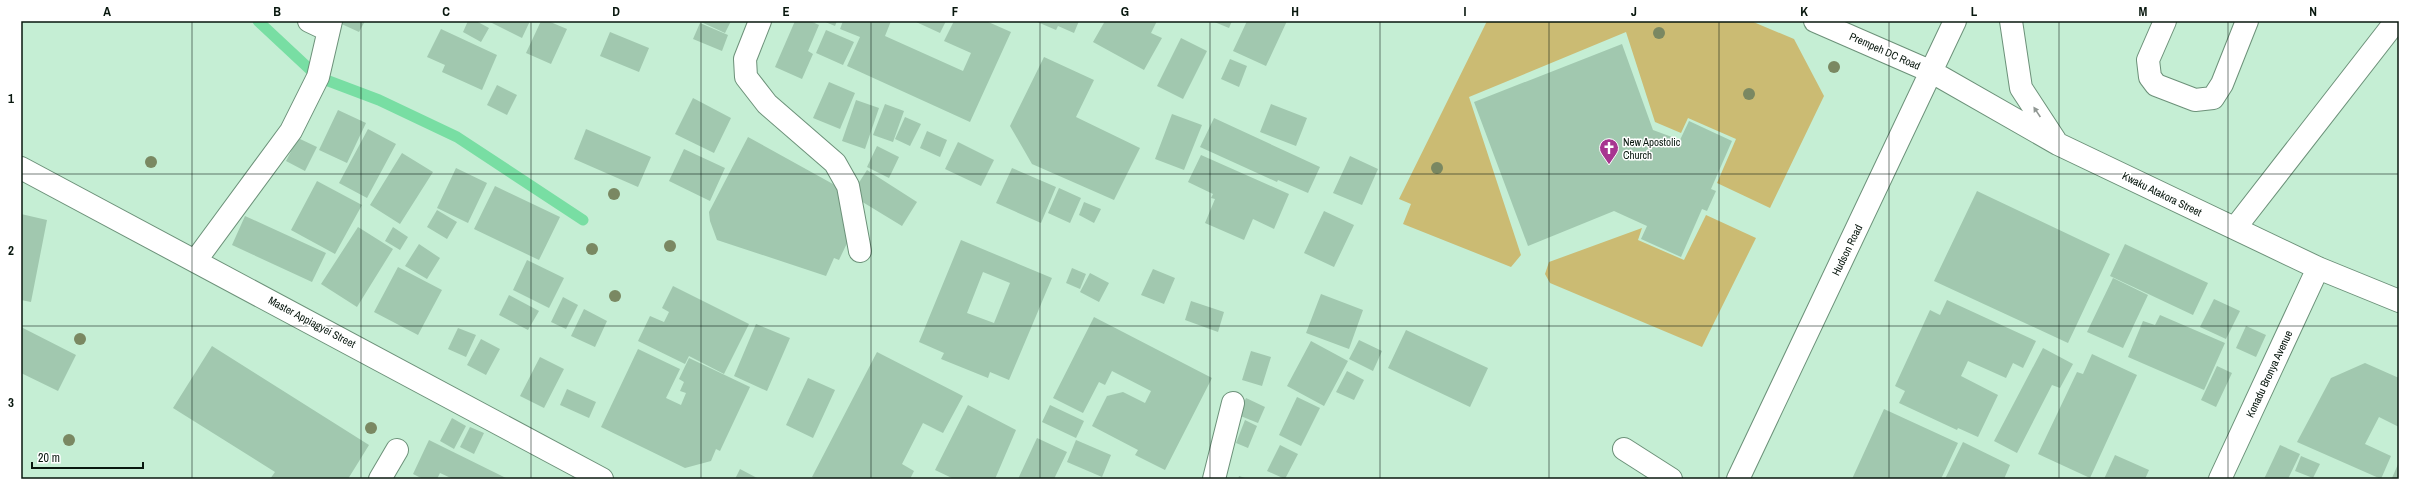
<svg xmlns="http://www.w3.org/2000/svg" width="2420" height="500" viewBox="0 0 2420 500" font-family="'Archivo Narrow',sans-serif">
  <style>
    .green { fill: #cbbb73 }
    .lines { fill: none; stroke-linecap: round; stroke-linejoin: round }
    .stream { stroke: #78dea3; stroke-width: 11 }
    .building { fill: #a1c8af; fill-rule: evenodd }
    .minor-casing { stroke: #6c9179; stroke-width: 24 }
    .minor { stroke: #fff; stroke-width: 22 }
    .tree { fill: #7a8862 }
    .oneway { fill: #909793 }
    .grid { fill: none; stroke: #08170e; stroke-width: 1; stroke-opacity: 0.55 }
    .labels { text-anchor: middle; stroke-width: 3; stroke-linejoin: round; paint-order: stroke }
    .street-label { font-size: 11px; fill: #08170e; stroke: #fff }
    .poi-label { font-size: 11px; fill: #08170e; stroke: #fff; text-anchor: start }
    .neatline { fill: none; stroke: #08170e; stroke-width: 1.5 }
    .grid-label { font-size: 13px; text-anchor: middle; font-weight: bold; fill: #08170e }
  </style>
  <rect width="100%" height="100%" fill="#c5eed4"/>
  <path class="green" d="M1487 21H1751L1794 39 1824 96 1770 208 1717 183 1736 139 1688 118 1681 133 1655 122 1626 32 1469 97 1521 255 1511 267 1403 224 1411 204 1399 199Z
    M1706 215 1756 238 1702 347 1550 283 1545 274 1549 262 1642 228 1638 240 1684 260Z"/>
  <g class="lines">
    <path class="stream" d="M258 21 318 77 379 100 457 137 583 220"/>
  </g>
  <path class="building" d="M335 21H365L359 32Z
    M468 21H476L489 28 481 42 463 32Z
    M488 21H530L522 38Z
    M541 21H548L567 29 551 64 526 53Z
    M699 21H731L725 33Z
    M795 21H810L819 25 808 51 813 54 802 79 775 67Z
    M823 21H837L835 26Z
    M843 21H891L885 36 963 71 971 53 944 41 954 21H986L1011 32 970 122 847 66 860 37 840 29Z
    M914 21H946L940 33Z
    M1035 21H1079L1074 33 1058 26 1056 30Z
    M1105 21H1157L1151 33 1162 38 1144 70 1093 42Z
    M1212 21H1232L1229 28Z
    M1247 21H1287L1266 66 1233 51Z
    M700 23 728 35 722 51 693 39Z
    M441 29 497 55 482 90 442 72 445 65 427 57Z
    M826 30 854 42 843 65 816 53Z
    M610 32 649 48 639 72 600 56Z
    M1181 38 1207 51 1183 99 1157 86Z
    M1622 44 1653 130 1680 140 1689 121 1732 141 1711 189 1716 191 1707 211 1702 209 1681 257 1641 239 1647 226 1614 211 1528 246 1474 102Z
    M1044 57 1094 80 1076 117 1140 148 1114 200 1032 164 1010 126Z
    M1230 59 1247 66 1239 87 1221 79Z
    M829 82 855 93 840 129 813 118Z
    M497 85 517 95 507 115 487 105Z
    M693 98 731 118 714 153 675 134Z
    M856 100 879 108 865 149 842 141Z
    M885 104 904 111 893 142 873 135Z
    M1271 104 1307 118 1296 146 1260 132Z
    M338 110 366 123 347 163 319 150Z
    M1172 114 1202 125 1184 170 1155 159Z
    M905 117 921 124 910 146 895 139Z
    M1214 118 1320 167 1308 193 1278 180 1277 182 1200 147Z
    M368 129 396 144 367 198 339 183Z
    M586 129 651 157 638 187 574 159Z
    M927 131 947 140 940 157 920 148Z
    M748 137 842 189 850 237 839 260 834 258 826 276 717 240 710 221 709 212Z
    M298 138 317 147 305 171 286 161Z
    M958 142 994 160 981 186 945 169Z
    M877 146 899 157 889 178 867 167Z
    M684 149 725 168 710 201 669 181Z
    M402 153 433 172 400 224 370 205Z
    M1201 155 1289 194 1274 229 1253 219 1244 240 1205 223 1215 199 1211 198 1213 194 1188 182Z
    M1350 156 1378 169 1362 205 1333 193Z
    M456 168 487 183 468 223 437 208Z
    M1012 168 1056 187 1041 223 996 203Z
    M867 170 917 202 902 226 851 195Z
    M317 181 362 205 335 254 291 230Z
    M495 186 560 217 539 260 474 229Z
    M1059 188 1081 198 1070 223 1048 213Z
    M1977 191 2110 254 2068 343 1934 281Z
    M1084 202 1101 209 1094 223 1079 215Z
    M437 210 457 222 447 239 427 227Z
    M1324 211 1354 225 1334 267 1304 253Z
    M21 214 47 220 31 302 21 300Z
    M245 216 326 253 312 282 232 245Z
    M358 227 393 249 357 307 321 284Z
    M393 227 408 237 400 250 385 241Z
    M961 240 1052 278 1009 380 990 372 988 378 941 359 944 353 919 342ZM983 272 1010 283 994 323 967 313Z
    M419 244 440 258 427 279 405 266Z
    M2125 244 2208 283 2193 315 2110 276Z
    M527 260 564 278 549 308 513 290Z
    M398 267 442 290 418 335 374 312Z
    M1072 268 1086 274 1080 289 1066 283Z
    M1153 269 1175 278 1164 304 1141 295Z
    M1090 273 1109 283 1099 302 1080 292Z
    M2113 278 2148 295 2123 348 2087 332Z
    M673 286 749 324 724 374 689 356 685 364 638 341 650 316 664 322 669 312 662 308Z
    M1321 294 1363 310 1349 349 1306 333Z
    M509 295 539 311 528 330 499 315Z
    M563 297 578 305 566 329 551 322Z
    M2214 299 2240 311 2226 339 2200 327Z
    M1947 300 2036 341 2023 368 2013 363 2006 378 1968 361 1961 376 1998 395 1978 437 1958 428 1957 430 1899 403 1905 391 1895 386 1930 310 1940 315Z
    M1191 301 1224 312 1218 332 1185 320Z
    M584 309 607 321 595 347 571 336Z
    M2160 315 2225 343 2204 390 2128 357 2143 321 2155 325Z
    M1094 317 1212 378 1165 470 1135 455 1138 450 1092 426 1107 396 1123 392 1145 403 1151 391 1112 371 1105 385 1099 382 1083 413 1053 398Z
    M756 324 790 338 767 391 734 376Z
    M2246 326 2266 335 2256 357 2236 348Z
    M21 327 76 355 58 391 21 373Z
    M458 328 476 335 466 357 448 349Z
    M1406 330 1488 368 1470 407 1388 368Z
    M481 339 500 349 486 375 467 365Z
    M1359 340 1382 351 1373 371 1349 359Z
    M1311 341 1348 361 1324 406 1287 386Z
    M212 346 369 445 348 479H270L275 472 173 408Z
    M2043 348 2073 364 2060 388 2052 385 2017 453 1994 441Z
    M638 349 680 369 666 398 681 405 686 393 680 391 684 382 679 379 689 358 750 387 720 451 716 449 711 461 685 468 601 427Z
    M1251 351 1271 357 1262 386 1242 380Z
    M877 352 963 396 943 433 923 423 902 464 914 471 910 479H817L812 477Z
    M2092 354 2137 375 2090 478 2038 454 2077 372 2083 374Z
    M540 357 564 369 544 408 520 396Z
    M2365 363 2399 378V427L2379 417 2365 444 2391 456 2381 479 2297 442 2331 378Z
    M2217 366 2232 373 2216 407 2201 400Z
    M1347 371 1364 380 1354 400 1336 392Z
    M808 378 835 390 813 438 786 425Z
    M567 389 596 402 589 418 560 405Z
    M1297 397 1320 408 1301 446 1279 435Z
    M1246 398 1265 407 1258 423 1238 415Z
    M968 405 1016 430 995 479H954L935 470Z
    M1050 405 1084 421 1076 438 1042 422Z
    M1884 409 1958 443 1941 479H1852Z
    M452 418 466 426 454 449 440 441Z
    M1245 420 1257 426 1248 448 1236 443Z
    M470 427 484 433 474 454 460 447Z
    M1037 438 1067 452 1054 479H1018Z
    M429 440 508 479H453L440 473 437 479H423L413 474Z
    M1076 440 1111 455 1102 477 1067 462Z
    M1963 442 2010 465 2004 479H1945Z
    M1280 445 1298 454 1285 479 1267 471Z
    M2280 445 2300 454 2288 479H2264Z
    M2115 455 2149 470 2145 479H2104Z
    M2301 456 2320 464 2313 478 2295 471Z
    M2399 462V479H2393L2392 478Z
    M740 469 759 479H735Z
    M1239 476 1248 479H1238Z"/>
  <g class="lines">
    <defs>
      <path id="minor" d="M309 21 328 30
        M760 21 745 59 746 77 767 104 835 163 848 186 860 251
        M1815 21 1932 72 2058 144 2318 268 2399 301
        M2011 21 2021 88 2055 140
        M2165 21 2148 60 2150 77 2156 85 2195 100 2213 98 2222 84 2247 21
        M21 168 602 479
        M2235 228 2396 21
        M196 260 291 131 318 77 331 21
        M1624 449 1671 479
        M380 479 397 450
        M1214 479 1233 403
        M1738 479 1955 21
        M2220 479 2318 268"/>
    </defs>
    <use href="#minor" class="minor-casing"/>
    <use href="#minor" class="minor"/>
  </g>
  <g class="tree">
    <circle cx="1659" cy="33" r="6"/>
    <circle cx="1834" cy="67" r="6"/>
    <circle cx="1749" cy="94" r="6"/>
    <circle cx="151" cy="162" r="6"/>
    <circle cx="1437" cy="168" r="6"/>
    <circle cx="614" cy="194" r="6"/>
    <circle cx="670" cy="246" r="6"/>
    <circle cx="592" cy="249" r="6"/>
    <circle cx="615" cy="296" r="6"/>
    <circle cx="80" cy="339" r="6"/>
    <circle cx="371" cy="428" r="6"/>
    <circle cx="69" cy="440" r="6"/>
  </g>
  <defs><path id="oneway-solid" d="M-6-.8H1V-3.2L6.5 0L1 3.2V.8H-6Z"/></defs>
  <use class="oneway" href="#oneway-solid" transform="translate(2037 112) rotate(-124)"/>
  <path class="grid" d="M192 21V479M361 21V479M531 21V479M701 21V479M871 21V479M1040 21V479M1210 21V479M1380 21V479M1549 21V479M1719 21V479M1889 21V479M2059 21V479M2228 21V479M21 174H2399M21 326H2399"/>
  <defs>
    <symbol id="church-pin" viewBox="-11 -11 22 30"><path d="M0 17L-7.5 6A9.5 9.5 0 1 1 7.5 6Z" fill="#a73590" stroke="#fff"/><path d="M-1.2-6h2.4v3.5h3.3v2.4h-3.3V6h-2.4V-.1h-3.3v-2.4h3.3Z" fill="#fff"/></symbol>
  </defs>
  <g fill-rule="evenodd">
    <use href="#church-pin" x="1598" y="137" width="22" height="30"/>
  </g>
  <g class="labels">
    <g class="street-label">
      <text transform="translate(1885 51) rotate(24)" y="4">Prempeh DC Road</text>
      <text transform="translate(2162 194) rotate(26)" y="4">Kwaku Atakora Street</text>
      <text transform="translate(1847 250) rotate(-64)" y="4">Hudson Road</text>
      <text transform="translate(312 322) rotate(28)" y="4">Master Appiagyei Street</text>
      <text transform="translate(2269 374) rotate(-65)" y="4">Konadu Bronya Avenue</text>
    </g>
    <g class="poi-label">
      <text x="1623" y="146">New Apostolic<tspan x="1623" dy="13">Church</tspan></text>
    </g>
  </g>
  <rect width="2420" height="500" fill="none" stroke="#ffffff" stroke-width="44"/>
  <path d="M32 462v6h111v-6" fill="none" stroke="#08170e" stroke-width="2"/>
  <text x="38" y="462" font-size="12" fill="#08170e" stroke="#ffffff" stroke-width="3" paint-order="stroke">20 m</text>
  <rect x="22" y="22" width="2376" height="456" class="neatline"/>
  <g class="grid-label">
    <text x="107" y="16">A</text>
    <text x="277" y="16">B</text>
    <text x="446" y="16">C</text>
    <text x="616" y="16">D</text>
    <text x="786" y="16">E</text>
    <text x="955" y="16">F</text>
    <text x="1125" y="16">G</text>
    <text x="1295" y="16">H</text>
    <text x="1465" y="16">I</text>
    <text x="1634" y="16">J</text>
    <text x="1804" y="16">K</text>
    <text x="1974" y="16">L</text>
    <text x="2143" y="16">M</text>
    <text x="2313" y="16">N</text>
    <text x="11" y="103">1</text>
    <text x="11" y="255">2</text>
    <text x="11" y="407">3</text>
  </g>
</svg>
